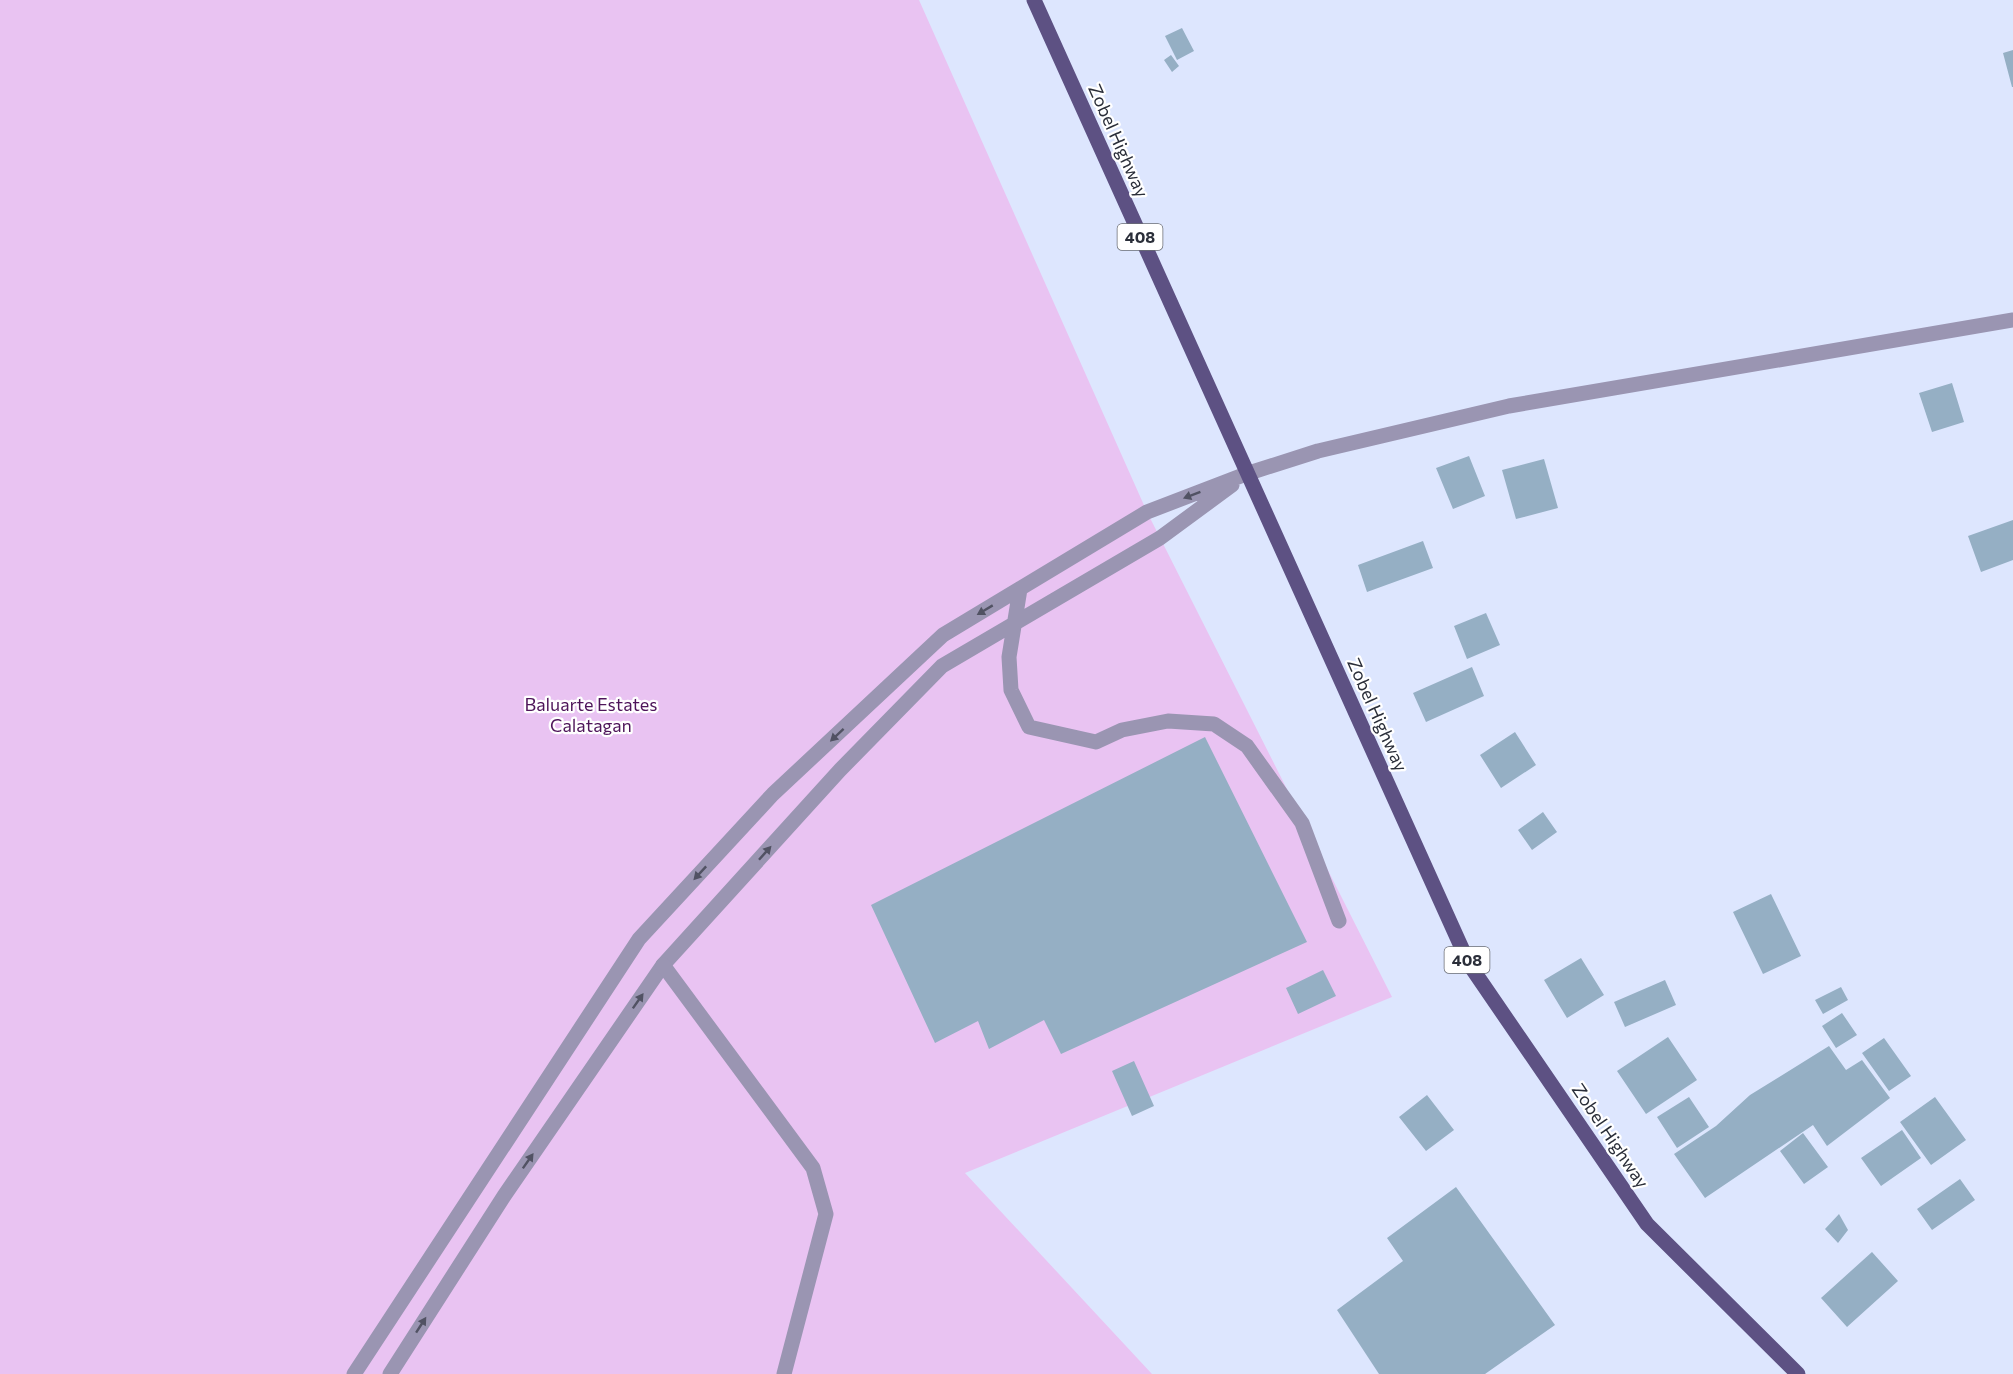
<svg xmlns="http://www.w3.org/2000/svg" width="2013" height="1374" viewBox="0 0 2013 1374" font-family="Commissioner,sans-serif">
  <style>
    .green { fill: #e9c3f2 }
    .building { fill: #95afc4 }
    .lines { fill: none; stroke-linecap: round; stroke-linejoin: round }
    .service { stroke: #9a95b2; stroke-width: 15 }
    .minor { stroke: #9a95b2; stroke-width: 15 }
    .primary { stroke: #5d5183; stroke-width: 15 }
    .oneway { fill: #515263 }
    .labels { text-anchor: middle; stroke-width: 4.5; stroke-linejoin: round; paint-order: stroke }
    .shield { fill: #fff; stroke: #6a6d74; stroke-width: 1.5 }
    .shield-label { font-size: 16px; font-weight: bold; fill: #2a2e39 }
    .street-label { font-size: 18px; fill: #2a2e39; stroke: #fff }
    .park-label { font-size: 18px; fill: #4e155a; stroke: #fff }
  </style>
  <rect width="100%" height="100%" fill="#dde6fe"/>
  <path class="green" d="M0 0H919L1147 512 1392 997 965 1173 1152 1374H0Z"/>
  <path class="building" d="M1182 28 1194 51 1177 60 1165 36Z
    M2013 50V87H2012L2003 53Z
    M1171 55 1179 66 1172 72 1164 60Z
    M1952 383 1964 422 1932 432 1919 393Z
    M1469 456 1485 496 1453 509 1436 468Z
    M1544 459 1558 508 1516 519 1502 470Z
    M2013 520V560L1981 572 1968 536Z
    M1423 541 1433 568 1367 592 1358 565Z
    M1486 613 1500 645 1467 659 1454 626Z
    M1472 667 1484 696 1426 722 1413 693Z
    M1515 732 1536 765 1501 788 1480 755Z
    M1205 737 1307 942 1061 1054 1044 1020 989 1049 978 1021 935 1043 871 905Z
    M1543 812 1557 832 1532 850 1518 830Z
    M1771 894 1801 956 1763 974 1733 912Z
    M1581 958 1604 995 1567 1018 1544 980Z
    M1323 970 1336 996 1298 1014 1286 988Z
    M1665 980 1676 1005 1625 1027 1614 1002Z
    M1841 987 1848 1000 1823 1014 1815 1000Z
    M1842 1013 1857 1035 1836 1048 1822 1026Z
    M1668 1037 1697 1080 1646 1114 1617 1071Z
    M1884 1038 1911 1076 1889 1091 1862 1053Z
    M1829 1046 1846 1070 1862 1060 1890 1098 1827 1146 1813 1125 1705 1198 1674 1154 1716 1126 1750 1095Z
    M1134 1061 1154 1106 1132 1116 1112 1071Z
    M1427 1095 1454 1130 1426 1151 1399 1117Z
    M1689 1097 1709 1127 1677 1148 1657 1117Z
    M1935 1097 1966 1140 1931 1165 1900 1122Z
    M1902 1130 1921 1158 1881 1186 1861 1158Z
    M1803 1133 1828 1167 1804 1184 1780 1151Z
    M1960 1179 1975 1200 1932 1230 1917 1209Z
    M1456 1187 1555 1325 1485 1374H1379L1337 1310 1403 1261 1387 1238Z
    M1839 1214 1848 1230 1838 1243 1825 1229Z
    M1872 1252 1898 1281 1847 1327 1821 1298Z"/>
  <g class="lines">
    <path class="service" d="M1020 589 1009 657 1011 690 1029 727 1096 742 1122 730 1168 721 1214 724 1247 746 1302 823 1339 921
      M354 1374 639 939 773 794 943 635 1147 512 1246 474
      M390 1374 504 1196 663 965 840 770 942 666 1160 538 1232 485"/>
    <path class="minor" d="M1246 474 1318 451 1509 406 2013 320
      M663 965 813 1168 826 1214 784 1374"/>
    <path class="primary" d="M1034 0 1469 964 1647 1224 1798 1374"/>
  </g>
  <defs><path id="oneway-solid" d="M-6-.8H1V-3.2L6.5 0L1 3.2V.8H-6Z" transform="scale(1.5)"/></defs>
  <g class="oneway">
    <use href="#oneway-solid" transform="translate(1192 495) rotate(159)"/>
    <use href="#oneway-solid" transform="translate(985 610) rotate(149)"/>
    <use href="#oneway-solid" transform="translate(837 735) rotate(137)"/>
    <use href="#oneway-solid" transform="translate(765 853) rotate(-48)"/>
    <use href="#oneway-solid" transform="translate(700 873) rotate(133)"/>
    <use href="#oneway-solid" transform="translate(638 1001) rotate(-55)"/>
    <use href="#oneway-solid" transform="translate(528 1161) rotate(-55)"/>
    <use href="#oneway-solid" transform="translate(421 1325) rotate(-57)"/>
  </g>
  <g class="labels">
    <g class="shield">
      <rect x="1117.5" y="224" width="45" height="26" rx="4.5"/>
      <rect x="1444.5" y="947" width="45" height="26" rx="4.5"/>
    </g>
    <g class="shield-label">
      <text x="1140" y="243">408</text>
      <text x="1467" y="966">408</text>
    </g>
    <g class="street-label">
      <text transform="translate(1118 141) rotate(66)" y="6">Zobel Highway</text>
      <text transform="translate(1377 715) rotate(66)" y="6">Zobel Highway</text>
      <text transform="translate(1610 1136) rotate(56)" y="6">Zobel Highway</text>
    </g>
    <g class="park-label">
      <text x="591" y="711">Baluarte Estates<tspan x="591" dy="21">Calatagan</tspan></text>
    </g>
  </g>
</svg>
